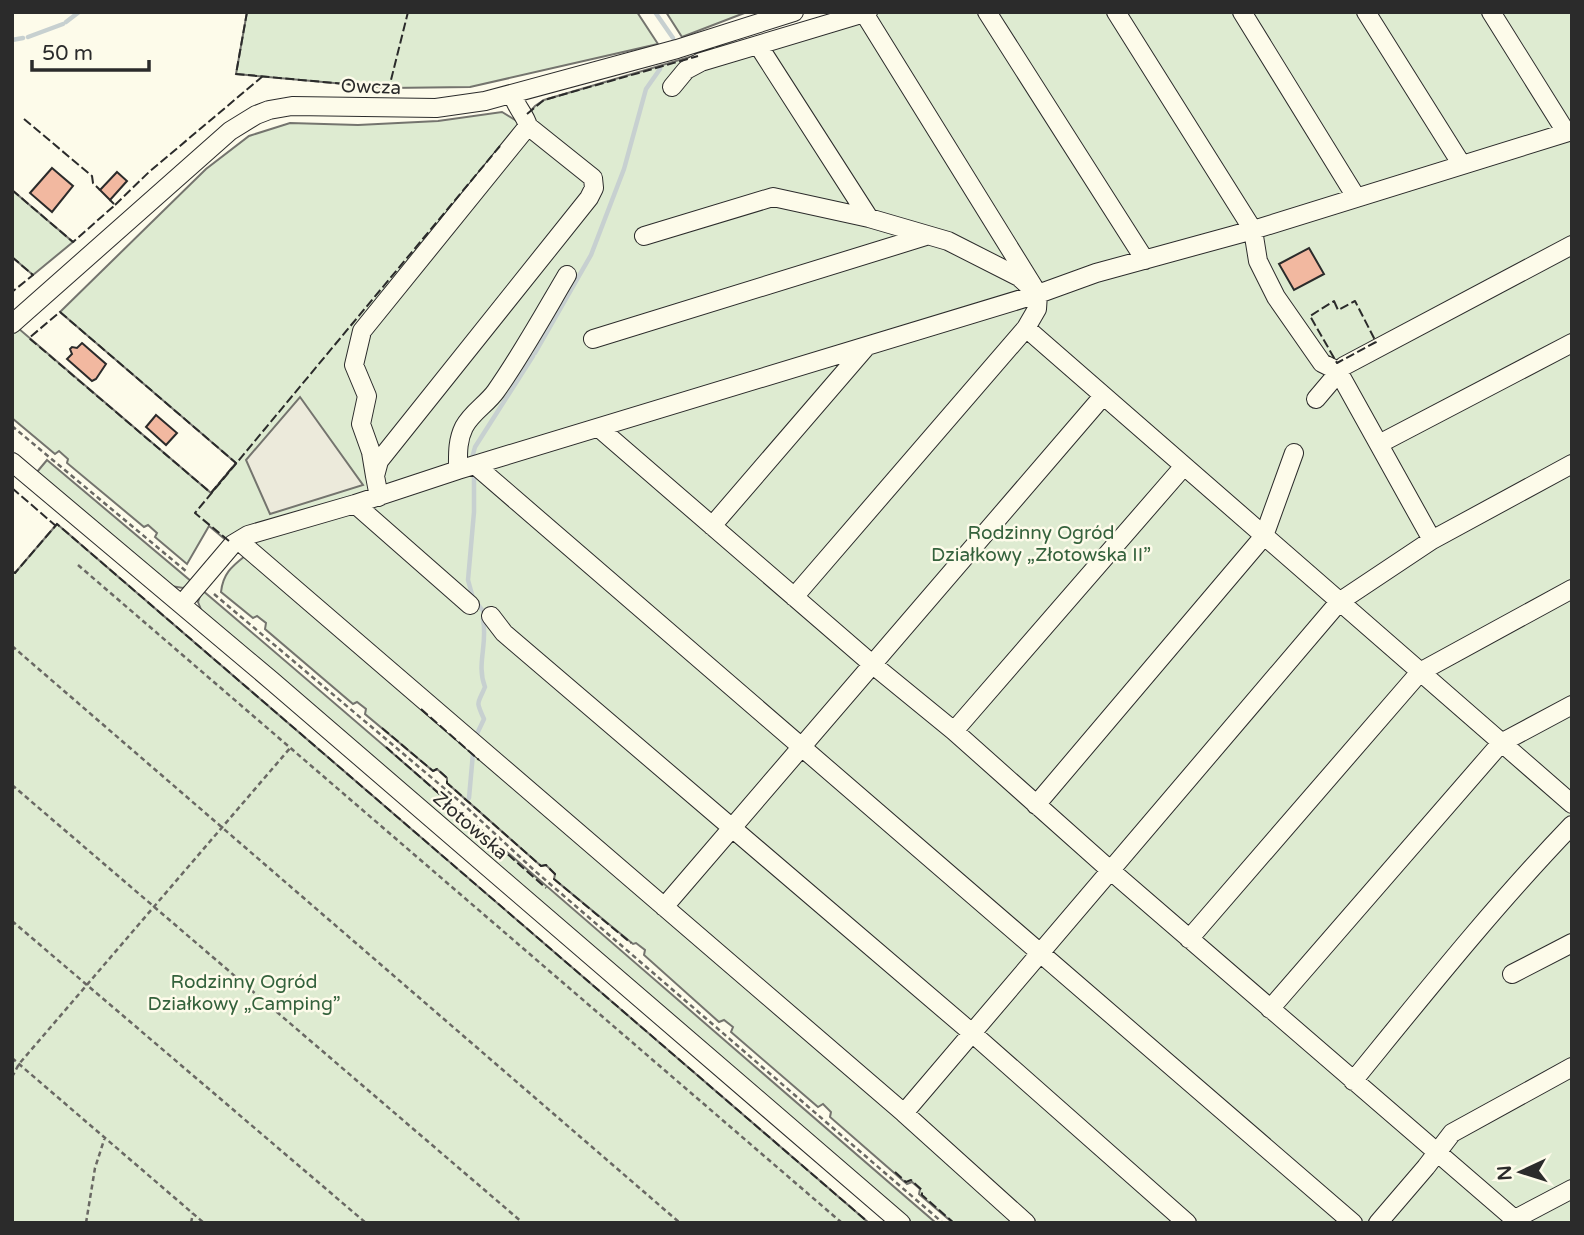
<svg xmlns="http://www.w3.org/2000/svg" width="1584" height="1235" viewBox="0 0 1584 1235" font-family="'Varela Round',sans-serif">
  <style>
    .green { fill: #deebd1; stroke: #74746e; stroke-width: 2 }
    .parking { fill: #eceadb; stroke: #74746e; stroke-width: 2 }
    .lines { fill: none; stroke-linecap: round; stroke-linejoin: round }
    .stream { stroke: #c7d0d0; stroke-width: 4.5 }
    .building { fill: #f2b8a0; stroke: #2b2b2b; stroke-width: 2 }
    .minor-casing { stroke: #2b2b2b; stroke-width: 20 }
    .path { stroke: #6a6964; stroke-width: 2.5; stroke-dasharray: 5 3.5; stroke-linecap: butt }
    .minor { stroke: #fdfbea; stroke-width: 18 }
    .fence { stroke: #2b2b2b; stroke-width: 2; stroke-dasharray: 9 3.5; stroke-linecap: butt }
    .labels { text-anchor: middle; stroke-width: 5; stroke-linejoin: round; paint-order: stroke }
    .street-label { font-size: 19px; fill: #2b2b2b; stroke: #fdfbea }
    .park-label { font-size: 19px; fill: #34623c; stroke: #fdfbea }
  </style>
  <rect width="100%" height="100%" fill="#fdfbea"/>
  <path class="green" d="M247 12H637L658 44 470 87 389 88 236 74Z
    M666 12H747L682 37Z
    M842 12H1572V1223H953L919 1194 920 1189 912 1182 907 1184 830 1117 831 1112 823 1104 818 1107 731 1032 733 1027 724 1020 719 1022 644 955 645 950 636 943 633 944 554 879 555 874 546 865 541 866 447 783V778L437 769 433 771 365 714 366 709 357 702 353 704 265 629 266 623 257 616 253 618 221 592C223 574 231 567 245 556L209 526 187 564 155 537 157 533 148 525 144 527 67 463 68 459 59 451 55 454 12 418V334L18 328 211 493 236 463 60 312 206 169 249 136 290 123 358 125 438 121 502 112 520 123 535 106 544 100Z
    M12 190 73 242 33 275 12 257Z
    M47 460 192 582 183 588 171 586 37 472Z
    M57 524 869 1223H12V571L15 573Z
    M202 590C448 799 691 1012 936 1223H912L202 612 198 602Z"/>
  <path class="parking" d="M300 397 363 485 270 514 246 460Z"/>
  <g class="lines">
    <path class="stream" d="M655 12 673 38
      M66 22 79 12
      M28 37 63 24
      M12 40 23 38
      M535 353 591 255 624 169 646 89 660 69
      M472 458 475 447 533 356
      M474 475V512L468 580 473 598 483 611
      M475 738 484 719C475 700 478 704 485 687 476 664 488 645 483 619
      M469 798 473 753
      M463 827 466 820"/>
  </g>
  <path class="building" d="M52 168 73 186 52 212 30 193Z
    M117 172 127 181 110 200 100 190Z
    M1309 248 1324 274 1294 290 1279 264Z
    M82 343 106 364 96 379 92 381 67 359 72 354 70 349 72 347 77 348Z
    M156 415 177 433 166 445 146 427Z"/>
  <g class="lines">
    <defs>
      <path id="minor" d="M987 12 1145 260
        M1116 12 1253 230 1258 261 1276 297 1322 363 1338 371 1432 540
        M1242 12 1356 197
        M1366 12 1462 165
        M1491 12 1566 132
        M758 45 869 218
        M672 87 686 70 701 62 868 12
        M513 95C516 108 525 114 528 126
        M644 236 773 197 869 218 948 241 1019 277 1030 287
        M12 324 230 131 256 115 269 110 292 106 436 108 485 101 677 49 794 12
        M1026 328 1572 804
        M593 339 926 236
        M1316 399 1344 366 1572 245
        M599 428 872 664 954 731 1110 870 1519 1223
        M1379 444 1572 343
        M12 462 272 681 901 1223
        M475 465 1353 1223
        M458 470C458 455 457 441 464 427 472 412 487 404 496 391 522 354 544 314 567 275
        M375 476 371 452 361 424 367 396 354 365 362 331 528 126 593 178 594 188 589 198 379 461 375 476 379 497
        M355 504 470 605
        M712 526 867 346
        M239 541 904 1113 1026 1223
        M794 597 1026 328 1037 309 1038 294 864 13
        M182 604 233 544 248 535 355 504 458 470 1038 294 1096 273 1253 230 1572 131
        M491 616 504 633 972 1033 1187 1223
        M954 731 1184 466
        M1036 805 1264 536 1294 453
        M664 907 1103 396
        M1189 939 1420 672 1572 589
        M1512 974 1572 943
        M1270 1009 1501 743 1572 705
        M1353 1081C1424 994 1494 906 1572 825
        M904 1113 1339 602 1432 540 1572 464
        M1515 1219 1572 1189
        M1378 1223 1426 1167 1452 1133 1572 1067"/>
    </defs>
    <use href="#minor" class="minor-casing"/>
    <path class="path" d="M12 426 187 572
      M78 565 842 1223
      M214 594 464 805 535 871 943 1223
      M12 646 680 1223
      M12 785 523 1223
      M12 921 366 1223
      M12 1058 204 1223
      M12 1077 19 1064 291 747
      M86 1223 95 1168 105 1137
      M191 1223 193 1213"/>
    <use href="#minor" class="minor"/>
    <path class="fence" d="M247 12 236 74 389 88 408 12
      M527 114 544 100 698 56
      M24 119 92 176 93 183 100 190
      M12 190 73 242 115 205 110 200
      M115 205 149 172 263 76
      M12 257 33 275 12 292
      M1334 301 1338 310 1355 301 1376 342 1337 363 1310 316Z
      M60 312 236 463 211 493 29 338Z
      M12 488 56 526
      M229 541 195 513 500 146
      M12 571 15 573 57 524 869 1223
      M421 709 479 760
      M382 728 433 771 437 769 447 778V783L541 866 546 865 555 874 554 879 631 943
      M386 747 546 888
      M895 1172 906 1182 911 1180 922 1190V1195L954 1223"/>
  </g>
  <g class="labels">
    <g class="street-label">
      <text transform="translate(371 86) rotate(2)" y="7">Owcza</text>
      <text transform="translate(471 825) rotate(41)" y="7">Złotowska</text>
    </g>
    <g class="park-label">
      <text x="1041" y="539">Rodzinny Ogród<tspan x="1041" dy="22">Działkowy „Złotowska II”</tspan></text>
      <text x="244" y="988">Rodzinny Ogród<tspan x="244" dy="22">Działkowy „Camping”</tspan></text>
    </g>
  </g>
  <rect width="1584" height="1235" fill="none" stroke="#2b2b2b" stroke-width="28"/>
  <g transform="translate(1521 1172) rotate(266)" stroke="#fdfbea" stroke-width="5" paint-order="stroke">
  <path d="M0-5L12 26L0 18L-12 26Z" fill="#2b2b2b"/>
  <text y="-10" font-size="19" font-weight="bold" text-anchor="middle" fill="#2b2b2b">N</text>
  </g>
  <path d="M32 60v10h117v-10" fill="none" stroke="#2b2b2b" stroke-width="3.5"/>
  <text x="42" y="60" font-size="21" fill="#2b2b2b" stroke="#fdfbea" stroke-width="5" paint-order="stroke">50 m</text>
</svg>
